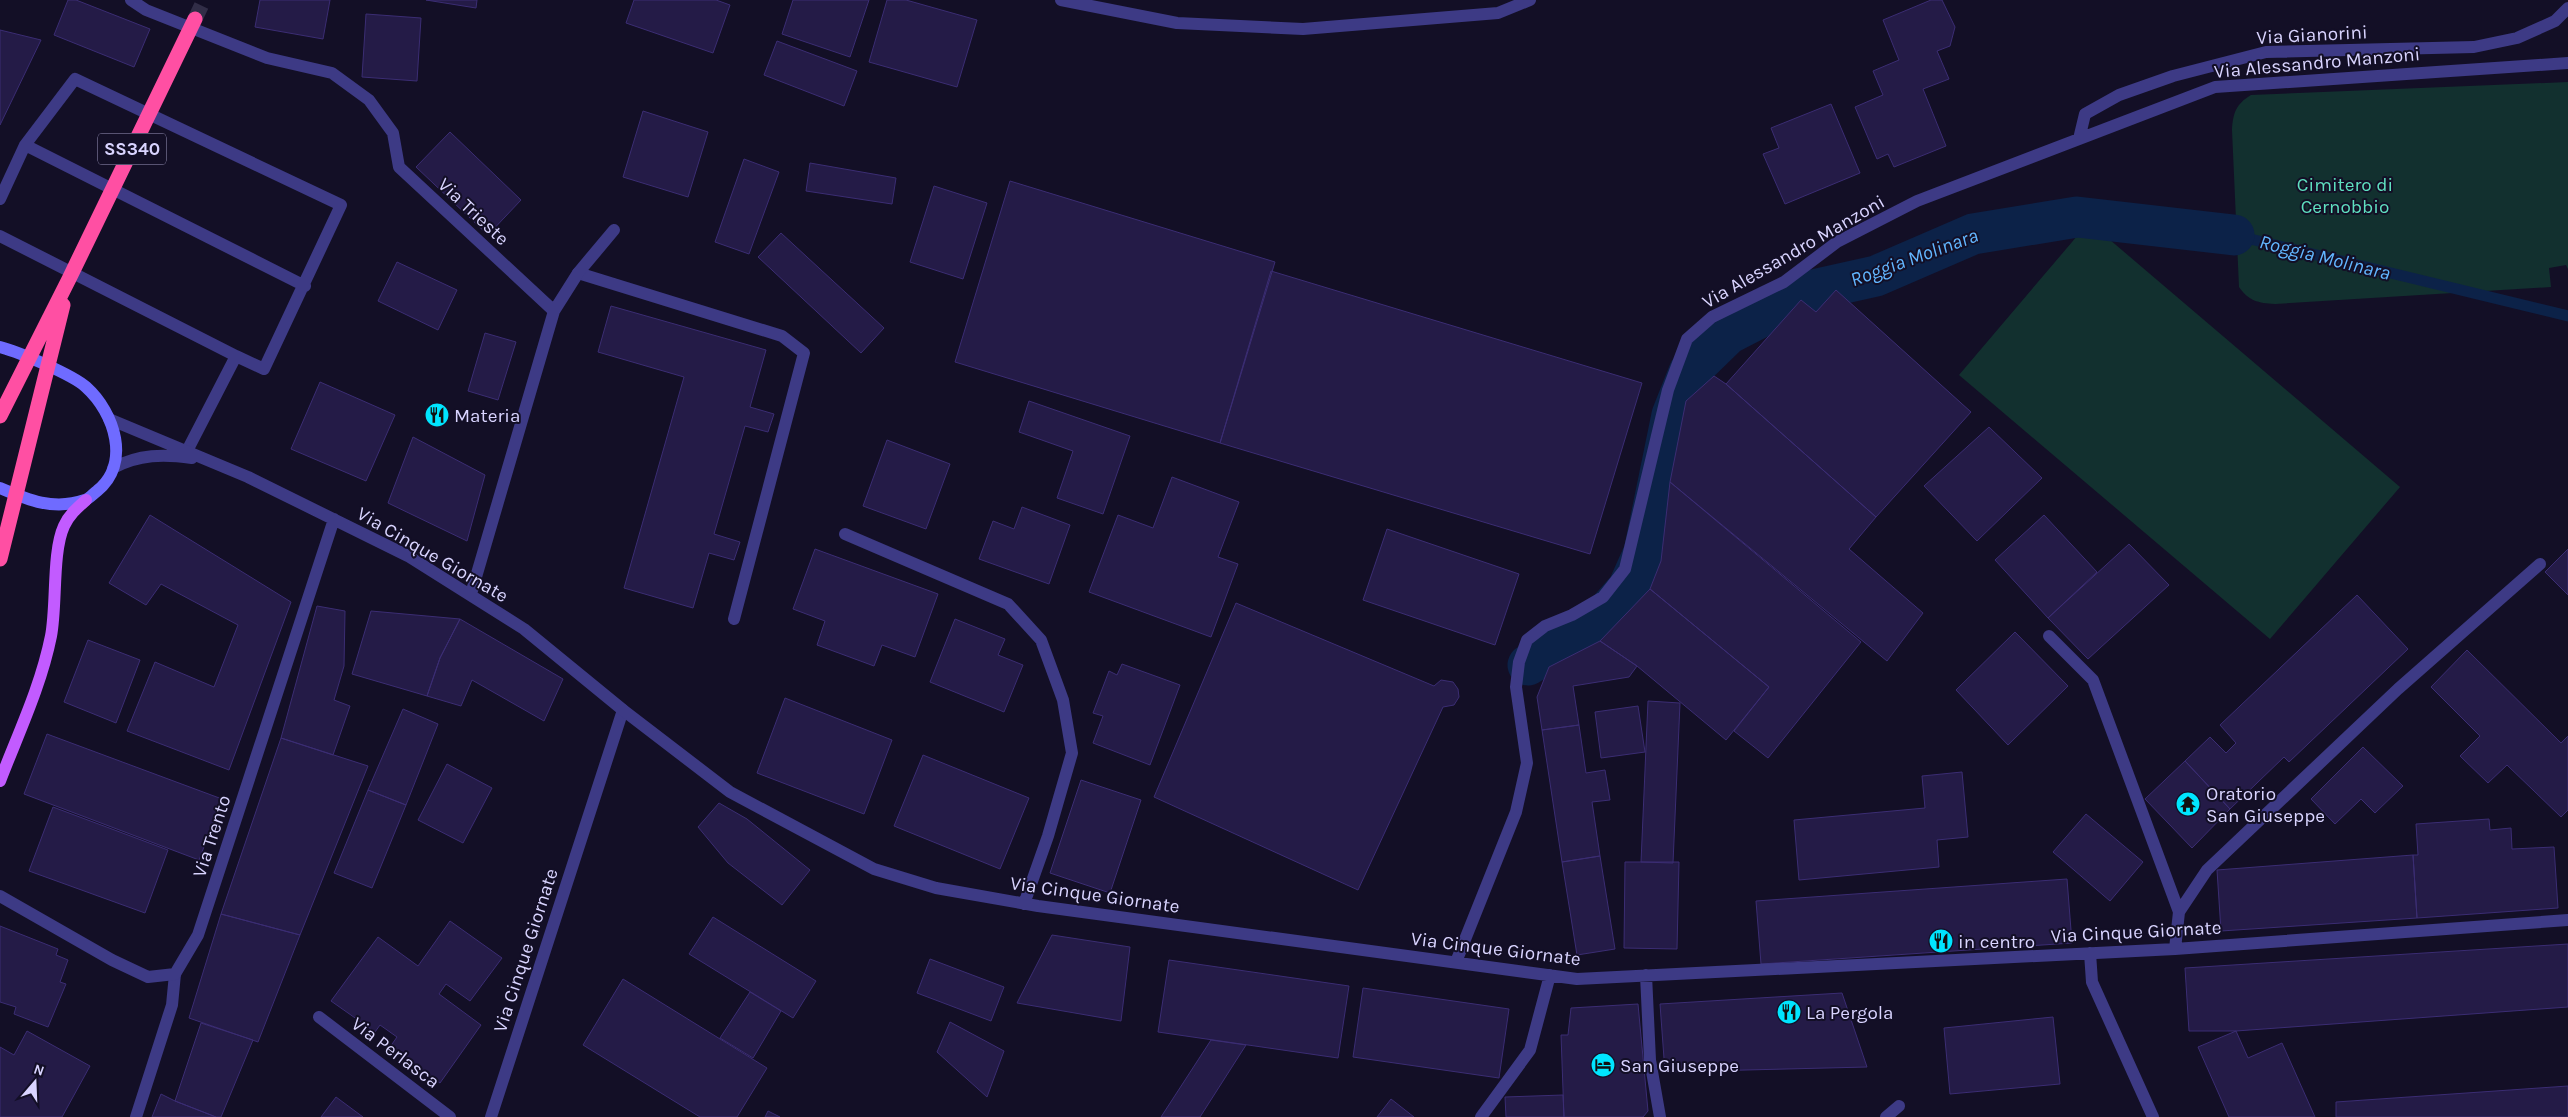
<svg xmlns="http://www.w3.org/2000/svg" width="2568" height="1117" viewBox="0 0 2568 1117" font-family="Karla,sans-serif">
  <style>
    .green { fill: #12302f }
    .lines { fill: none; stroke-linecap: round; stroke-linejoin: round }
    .stream { stroke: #0c2248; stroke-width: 11 }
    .canal { stroke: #0c2248; stroke-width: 41 }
    .building { fill: #241b47; stroke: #3b2d73 }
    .highway-tunnel { stroke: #312d47; stroke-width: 15; stroke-dasharray: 15 8; stroke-linecap: butt }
    .lane { stroke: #3d3a85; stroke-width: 12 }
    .street { stroke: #3d3a85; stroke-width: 12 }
    .secondary { stroke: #6f6bff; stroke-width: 12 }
    .primary { stroke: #c25bff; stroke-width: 12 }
    .highway { stroke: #ff4fa3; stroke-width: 15 }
    .labels { text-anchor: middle; stroke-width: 4; stroke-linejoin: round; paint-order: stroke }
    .shield { fill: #130f26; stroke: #9e99be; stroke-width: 1 }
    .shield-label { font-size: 18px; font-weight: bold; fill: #d9d4ff }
    .street-label { font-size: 19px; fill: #d9d4ff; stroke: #130f26 }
    .park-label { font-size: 19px; fill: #5fe0c0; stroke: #130f26 }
    .poi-label { font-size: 19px; fill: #d9d4ff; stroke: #130f26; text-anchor: start }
    .water-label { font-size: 20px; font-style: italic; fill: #62b6ff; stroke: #130f26 }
  </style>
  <rect width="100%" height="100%" fill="#130f26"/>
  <path class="green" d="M2568 82V269L2566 265 2549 268 2551 287 2275 304C2258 303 2249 301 2239 287L2232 130C2233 113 2236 104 2251 95Z
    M2089 222 2400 487 2270 639 1959 375Z"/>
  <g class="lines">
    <path class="stream" d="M2234 235 2568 316"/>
    <path class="canal" d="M1528 665 1598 622 1628 588 1644 552 1672 415 1689 372 1728 334 1813 290 1876 276 1973 234 2077 217 2234 235"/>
  </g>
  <path class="building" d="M68 0H76L150 29 134 67 54 35Z
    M260 0H330L323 39 255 27Z
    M426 0H477L476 8Z
    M634 0H716L730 5 713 53 626 23Z
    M793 0H869L850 57 782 34Z
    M887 0H906L977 20 957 87 869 62Z
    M1931 0H1942L1955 27 1950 46 1937 51 1949 79 1923 89 1946 146 1894 167 1888 154 1877 159 1855 107 1883 95 1873 71 1899 60 1883 20Z
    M366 14 421 18 417 81 362 77Z
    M0 30 41 40 0 125Z
    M777 41 857 71 844 106 764 75Z
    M1831 104 1860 173 1785 204 1763 154 1779 148 1771 128Z
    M643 111 708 132 688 197 623 177Z
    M450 132 521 200 488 235 416 167Z
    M744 159 779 172 749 254 715 242Z
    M810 163 896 178 892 204 806 191Z
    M1010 181 1275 262 1220 443 955 362Z
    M934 186 987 203 963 279 910 262Z
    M781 233 884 328 861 353 758 257Z
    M397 262 457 290 438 330 378 301Z
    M1271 271 1642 383 1590 554 1220 443Z
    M1836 290 1971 412 1876 517 1726 384 1801 300 1816 312Z
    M611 306 766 350 750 407 774 414 768 432 745 426 714 534 740 542 734 560 709 553 693 608 624 588 684 377 598 352Z
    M485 333 516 342 498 400 468 391Z
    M1714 376 1726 384 1876 517 1849 549 1923 613 1887 661 1670 482 1686 401Z
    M320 382 395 415 366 481 291 449Z
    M1029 401 1130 436 1103 514 1057 498 1073 451 1019 432Z
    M1989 427 2042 478 1977 541 1924 486Z
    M413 437 485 475 467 541 388 503Z
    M887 440 950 464 926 529 863 506Z
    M1172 477 1239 502 1218 557 1238 564 1211 637 1089 592 1118 515 1153 528Z
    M1670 482 1861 642 1768 758 1734 731 1769 687 1650 589 1661 561Z
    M1022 507 1070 525 1049 584 979 559 993 521 1014 529Z
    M150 515 291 602 229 770 127 731 155 662 214 687 238 625 161 584 146 605 109 583Z
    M2044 515 2097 572 2048 618 1995 560Z
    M1387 529 1519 574 1495 645 1363 600Z
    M2129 544 2169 585 2088 659 2048 618Z
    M815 549 938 594 915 657 882 645 874 666 817 645 825 621 793 609Z
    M2568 549V595L2545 572Z
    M1650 589 1769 687 1726 740 1637 666 1600 641Z
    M2357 595 2408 649 2289 762 2284 757 2230 809 2185 761 2210 737 2226 753 2236 743 2220 725Z
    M1236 603 1434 686 1441 680 1453 682 1458 689 1459 697 1454 705 1443 707 1358 890 1154 797Z
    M317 606 345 611 344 666 334 700 350 706 333 755 281 738Z
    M371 611 460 619 440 658 427 696 352 674Z
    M460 619 563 679 544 721 472 680 461 706 427 696 440 658Z
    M955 619 1005 639 998 655 1023 665 1004 712 930 682Z
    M2015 632 2068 686 2008 745 1956 690Z
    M88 640 140 660 116 723 64 702Z
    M1600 641 1637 666 1629 677 1573 686 1579 725 1542 730 1537 697 1549 667Z
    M2467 650 2561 743 2568 736V810L2561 817 2507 765 2488 783 2460 756 2480 736 2431 687Z
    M1122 664 1180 685 1150 765 1093 743 1103 716 1093 713 1109 671 1117 675Z
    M785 698 892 740 864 814 757 773Z
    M1648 701 1680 703 1673 863 1641 862Z
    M1638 706 1645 752 1601 758 1595 712Z
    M403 709 438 724 406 805 368 790Z
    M1579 725 1586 773 1605 770 1610 800 1592 802 1600 856 1562 862 1542 730Z
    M47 734 222 799 199 860 24 794Z
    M281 738 368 766 300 935 221 914Z
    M2363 747 2403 786 2375 813 2361 799 2335 824 2311 799Z
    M923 755 1029 798 1000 869 894 826Z
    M2185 761 2230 809 2192 848 2145 799Z
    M447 764 492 788 463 843 418 820Z
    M1962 772 1968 837 1937 840 1939 867 1799 880 1794 820 1925 808 1922 776Z
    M1081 780 1141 800 1110 893 1050 873Z
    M368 790 406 805 372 888 334 873Z
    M719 803 747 819 810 870 782 905 728 863 698 827Z
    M53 807 168 850 145 913 29 871Z
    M2086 814 2143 862 2110 901 2053 852Z
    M2489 819 2490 830 2511 828 2512 849 2554 847 2558 908 2417 918 2413 855H2418L2416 824Z
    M2413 855 2417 918 2221 931 2217 870Z
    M1600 856 1615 949 1577 955 1562 862Z
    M1625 862H1679L1677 949 1624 948Z
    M2067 879 2072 943 1761 964 1756 901Z
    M221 914 300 935 258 1042 189 1018Z
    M713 917 816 981 793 1018 689 954Z
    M450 921 502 958 470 1001 446 984 439 994 481 1025 440 1083 390 1047 397 1037 380 1025 375 1032 331 1001 378 937 418 966Z
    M0 926 58 949 56 955 68 960 60 982 66 984 48 1027 14 1014 16 1007 0 1002Z
    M1052 935 1130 947 1121 1021 1017 1003Z
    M2568 944V1007L2236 1031H2189L2185 968Z
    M930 959 1004 987 991 1021 917 993Z
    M1169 960 1349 986 1338 1058 1158 1032Z
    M623 979 767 1068 737 1117H700L583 1045Z
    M1363 988 1509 1009 1499 1078 1353 1057Z
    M750 992 781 1011 753 1058 720 1038Z
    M1842 993 1867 1067 1665 1072 1660 1004Z
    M1638 1004 1648 1111 1643 1117H1564L1561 1035H1568L1571 1008Z
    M2053 1017 2060 1084 1950 1094 1944 1028Z
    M950 1022 1004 1051 987 1097 937 1052Z
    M201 1023 253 1040 221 1117H216L175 1101Z
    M27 1031 90 1066 62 1117H0V1047L14 1055Z
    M2236 1031 2248 1058 2282 1043 2315 1117H2229L2198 1047Z
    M1211 1040 1246 1045 1200 1117H1161Z
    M2568 1086V1117H2336V1102Z
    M161 1094 175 1101 216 1117H152Z
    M1563 1095 1564 1117H1506L1505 1097Z
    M336 1097 363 1117H321Z
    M1391 1099 1414 1117H1377Z
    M768 1111 780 1117H765Z"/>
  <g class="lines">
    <path class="highway-tunnel" d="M195 19 204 0"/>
    <path class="lane" d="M25 145 305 286
      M0 199 25 145 75 79 341 205 264 369 236 356 187 451
      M0 236 236 356
      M578 273 782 336 804 353 734 619
      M136 1117 172 1005 175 974
      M491 1117 623 710"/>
    <path class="street" d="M131 0 146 10 267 58 332 73 369 100 393 133 399 167 554 311
      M1061 0 1177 23 1303 29 1498 13 1530 0
      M2079 139 2085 114 2119 95 2173 76 2266 52 2474 47 2517 38 2555 21 2568 8
      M109 419 248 477 408 556 524 629 623 710 730 792 874 869 936 888 1038 906 1577 979 2175 949 2568 920
      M113 468C139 454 164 454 192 458
      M845 534 1008 604 1041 640 1063 700 1072 753 1048 836 1024 904
      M471 594 554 311 578 273 614 230
      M2049 636 2093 680 2179 912
      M0 896 112 960 148 977 175 974 198 935 334 519
      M2175 949 2179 912 2207 870 2398 689 2540 564
      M2090 953 2092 982 2153 1117
      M1456 962 1516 812 1527 763 1516 687 1519 662 1527 640 1545 626 1572 615 1603 597 1625 569 1668 390 1687 339 1712 317 1784 282 1837 242 1917 201 2215 87 2568 63
      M1646 975 1650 1060 1660 1117
      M319 1017 450 1117
      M1481 1117 1530 1050 1550 975
      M1886 1117 1899 1106"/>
    <path class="secondary" d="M0 347C19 352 73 375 86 387 115 413 131 464 97 491 93 494 89 499 85 500 54 511 28 500 0 488"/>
    <path class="primary" d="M0 781C18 734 41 686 51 636 57 605 52 552 64 526 69 515 77 508 86 500"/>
    <path class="highway" d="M0 416 69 279 195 19
      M0 559 63 305"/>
  </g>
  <defs>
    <symbol id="restaurant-disc" viewBox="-11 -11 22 22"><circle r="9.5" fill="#00e5ff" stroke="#130f26"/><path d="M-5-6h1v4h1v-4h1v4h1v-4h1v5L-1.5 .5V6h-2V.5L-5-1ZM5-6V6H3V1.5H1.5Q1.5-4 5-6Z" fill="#111"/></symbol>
    <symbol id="temple-disc" viewBox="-11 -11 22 22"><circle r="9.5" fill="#00e5ff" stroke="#130f26"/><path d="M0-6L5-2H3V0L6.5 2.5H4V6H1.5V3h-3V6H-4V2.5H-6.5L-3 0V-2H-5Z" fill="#111"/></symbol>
    <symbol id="hotel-disc" viewBox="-11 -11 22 22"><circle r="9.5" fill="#00e5ff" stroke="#130f26"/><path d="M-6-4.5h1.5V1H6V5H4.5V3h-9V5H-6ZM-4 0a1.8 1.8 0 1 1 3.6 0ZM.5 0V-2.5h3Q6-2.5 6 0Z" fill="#111"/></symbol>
  </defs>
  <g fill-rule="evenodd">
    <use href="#restaurant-disc" x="423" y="401" width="28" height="28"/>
    <use href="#temple-disc" x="2174" y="790" width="28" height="28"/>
    <use href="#restaurant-disc" x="1927" y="927" width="28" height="28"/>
    <use href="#restaurant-disc" x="1775" y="998" width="28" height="28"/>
    <use href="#hotel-disc" x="1589" y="1051" width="28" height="28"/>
  </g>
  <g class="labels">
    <rect class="shield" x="98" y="133.5" width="68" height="31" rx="4"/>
    <g class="shield-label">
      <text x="132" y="155">SS340</text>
    </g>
    <g class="street-label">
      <text transform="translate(2312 34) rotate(-3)" y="7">Via Gianorini</text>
      <text transform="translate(2317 62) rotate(-5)" y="7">Via Alessandro Manzoni</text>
      <text transform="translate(474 211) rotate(43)" y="7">Via Trieste</text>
      <text transform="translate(1793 251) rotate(-30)" y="7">Via Alessandro Manzoni</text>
      <text transform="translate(433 554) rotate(30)" y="7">Via Cinque Giornate</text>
      <text transform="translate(211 836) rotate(-72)" y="7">Via Trento</text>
      <text transform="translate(1095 894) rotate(8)" y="7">Via Cinque Giornate</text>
      <text transform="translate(2136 931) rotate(-3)" y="7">Via Cinque Giornate</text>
      <text transform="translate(1496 948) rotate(7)" y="7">Via Cinque Giornate</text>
      <text transform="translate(525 950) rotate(-72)" y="7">Via Cinque Giornate</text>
      <text transform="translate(396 1052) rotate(37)" y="7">Via Perlasca</text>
    </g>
    <g class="park-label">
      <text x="2345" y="191">Cimitero di<tspan x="2345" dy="22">Cernobbio</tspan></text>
    </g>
    <g class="poi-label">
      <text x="454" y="422">Materia</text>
      <text x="2206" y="800">Oratorio<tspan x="2206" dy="22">San Giuseppe</tspan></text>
      <text x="1958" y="948">in centro</text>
      <text x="1806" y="1019">La Pergola</text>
      <text x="1620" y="1072">San Giuseppe</text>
    </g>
    <g class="water-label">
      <text transform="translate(1914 257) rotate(-20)" y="7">Roggia Molinara</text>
      <text transform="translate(2325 257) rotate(14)" y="7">Roggia Molinara</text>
    </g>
  </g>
  <g transform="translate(35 1082) rotate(19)" stroke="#130f26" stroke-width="4" paint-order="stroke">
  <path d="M0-4L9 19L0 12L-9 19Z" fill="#d9d4ff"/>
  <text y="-8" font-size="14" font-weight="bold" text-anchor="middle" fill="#d9d4ff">N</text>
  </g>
</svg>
